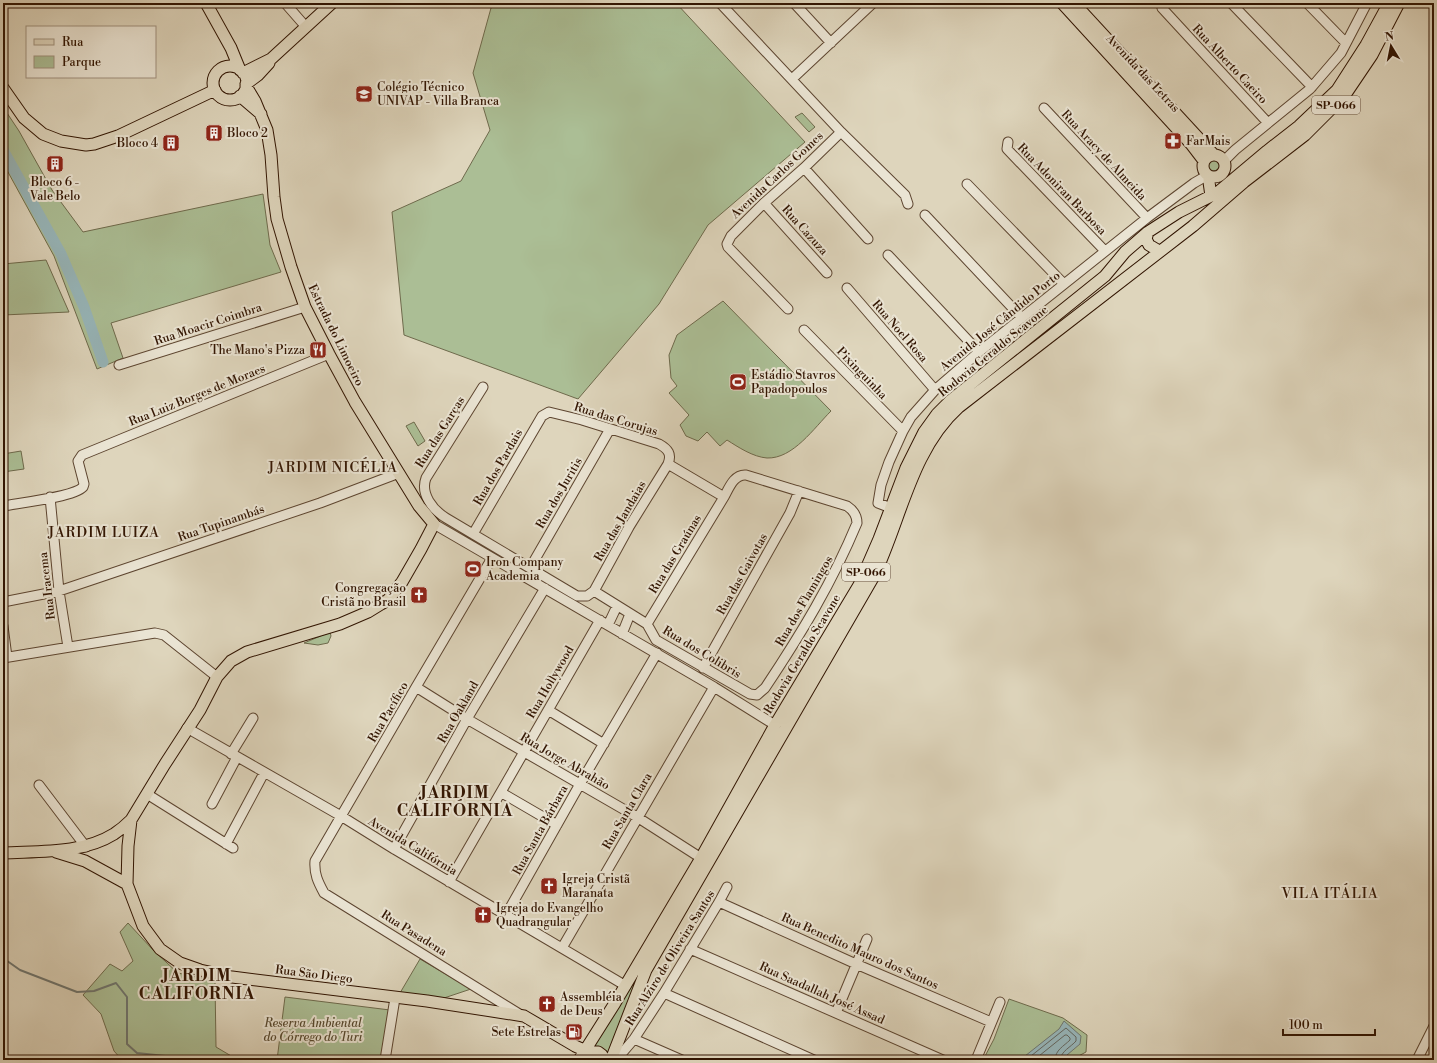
<svg xmlns="http://www.w3.org/2000/svg" width="1437" height="1063" viewBox="0 0 1437 1063" font-family="'Libre Bodoni',serif">
  <style>
    .green { fill: #abbe95; stroke: #6e6a4c }
    .water { fill: #97b6ba; stroke: #6f7670 }
    .lines { fill: none; stroke-linecap: round; stroke-linejoin: round }
    .shore { stroke: #64665e; stroke-width: 1 }
    .stream { stroke: #6f7670; stroke-width: 2 }
    .river { stroke: #97b6ba; stroke-width: 11 }
    .minor-casing { stroke: #5d4530; stroke-width: 11 }
    .major-casing { stroke: #321502; stroke-width: 13 }
    .minor { stroke: #eae4d3; stroke-width: 9 }
    .major { stroke: #ded5bc; stroke-width: 11 }
    .labels { text-anchor: middle; stroke-width: 4; stroke-linejoin: round; paint-order: stroke }
    .shield { fill: #eae4d3; stroke: #695341; stroke-width: 1 }
    .shield-label { font-size: 11px; font-weight: bold; fill: #321502 }
    .street-label { font-size: 12px; fill: #321502; stroke: #eae4d3 }
    .poi-label { font-size: 12px; fill: #321502; stroke: #eae4d3; text-anchor: start }
    .park-label { font-size: 12px; font-style: italic; fill: #56482e; stroke: #eae4d3 }
    .quarter-label { font-size: 14px; letter-spacing: 1px; fill: #321502; stroke: #eae4d3 }
    .district-label { font-size: 16px; font-weight: bold; letter-spacing: 1px; fill: #321502; stroke: #eae4d3 }
  </style>
  <rect width="100%" height="100%" fill="#ded5bc"/>
  <filter id="stains"><feTurbulence type="fractalNoise" baseFrequency=".005" numOctaves="4"/><feColorMatrix values="0 0 0 0 .2 0 0 0 0 .09 0 0 0 0 .02 0 0 0 .5 -.17"/></filter>
  <radialGradient id="worn" r=".72"><stop offset=".6" stop-color="#630" stop-opacity="0"/><stop offset="1" stop-color="#630" stop-opacity=".3"/></radialGradient>
  <path class="green" d="M499 3H676L805 142 708 225 659 304 578 399 404 335 392 212 461 181 490 130 473 73 491 8Z
    M3 107 19 131 52 190 83 232 263 194 270 245 281 272 111 323 123 358 97 369 54 256 3 163Z
    M802 113 815 127 809 132 795 117Z
    M1206 164a7 7 0 1 1 14 0a7 7 0 1 1-14 0Z
    M46 260 69 312 3 315V264Z
    M723 301 831 411C814 428 793 459 767 458 753 457 738 447 727 440L720 446 707 432 698 441 686 436 680 425 689 415 669 393 677 386 671 378 669 355 677 335Z
    M414 422 425 441 418 446 406 426Z
    M21 451 24 469 3 472V454Z
    M330 632 331 636 328 643 318 645 304 643Z
    M128 923 154 951 178 973 215 981 216 1047 238 1060H122L114 1051 101 1014 83 995 110 964 122 971 133 961 120 932Z
    M420 959 471 989 438 1000 400 993Z
    M636 977 638 979 610 1059 598 1047 594 1046Z
    M285 997 390 1010 383 1055 396 1060H277Z
    M1009 999 1063 1018 1087 1035 1086 1052 1071 1060H983L994 1039Z"/>
  <path class="water" d="M1064 1021 1081 1036 1080 1044 1067 1055 1062 1060H1020L1059 1029Z"/>
  <g class="lines">
    <path class="shore" d="M1026 1060 1066 1028 1076 1037V1041C1071 1047 1061 1051 1060 1060
      M1034 1060 1065 1035H1067L1070 1038V1040C1064 1046 1055 1050 1055 1060"/>
    <path class="stream" d="M3 958 20 970 77 992 94 991 116 983 127 997V1044L137 1053 184 1058 188 1060"/>
    <path class="river" d="M3 150 61 254 84 307 103 362"/>
    <defs>
      <path id="minor" d="M285 3 306 27
        M720 3 841 132 905 195 908 204
        M794 3 831 43
        M1161 3 1162 8 1268 123
        M1231 3 1312 87
        M1307 3 1346 43
        M792 79 873 3
        M1044 108 1147 218
        M1008 142 1007 149 1105 251
        M1224 161 1235 150 1310 89 1341 53 1367 3
        M804 168 868 239
        M967 184 1064 284
        M764 203 827 273
        M925 215 1022 318
        M888 255 979 352
        M847 288 935 390
        M788 309 728 247 727 244 731 236 764 203 804 168 841 132
        M804 330 903 431
        M119 365 305 307
        M50 497 59 591 68 647
        M3 506C19 503 74 497 83 487L84 484 78 461 82 455 329 354
        M891 508 878 503 881 485 889 462 903 431 911 417 935 390 979 352 1147 218 1194 183 1208 175
        M434 524 714 687 775 725
        M473 534 542 416 549 412 582 420 659 444C668 449 672 454 668 464L724 497C729 488 734 474 746 475L847 506C853 510 857 515 857 523 832 583 801 634 765 688L757 695 750 694 656 640 647 624 594 591 587 596H577L446 518C433 510 420 494 426 478L483 387
        M492 558 416 687 315 861C314 874 318 882 324 893L521 1015
        M530 568 610 429
        M594 591 629 527 668 464
        M3 602 59 591 320 503 399 473
        M647 624 724 497
        M608 625 617 606
        M3 626 7 657
        M622 634 630 614
        M3 658 155 633 164 635 217 677
        M703 668 790 513 799 491
        M416 687 467 719 637 817 701 858
        M548 710 604 744
        M187 728 341 816 394 849 626 986
        M231 754 253 718
        M39 785 86 847
        M502 793 557 825
        M147 794 233 848
        M212 804 237 757
        M226 844 264 773
        M394 849 467 719 545 588
        M449 882C500 795 549 707 600 620
        M719 902 856 964 991 1022
        M506 915 580 784 657 653
        M562 948 714 687
        M690 949 943 1060
        M664 993 814 1060
        M836 1013 867 939
        M634 1039 682 1060
        M385 1060 395 998
        M616 1060 634 1039 664 993 719 902 727 887
        M976 1060 1000 1002
        M1417 1060 1434 1026"/>
      <path id="major" d="M206 3 231 48 240 70
        M1062 3 1191 144 1204 161
        M1074 3 1214 155
        M213 83a17 17 0 1 1 34 0a17 17 0 1 1-34 0Z
        M243 73 271 59 332 3
        M246 84 258 75 269 63
        M246 86 255 101 267 130 271 155 274 197 277 219 291 267 305 307 329 354 355 402 419 506 434 524 421 549 402 582 388 600 381 604 368 612 340 624 247 652 231 661 217 677 200 710 165 764 131 820 128 846 127 884 143 926 160 949 180 963 200 970 232 977 427 1001 524 1016 575 1046 586 1051 598 1052 602 1055 605 1060
        M3 88 24 118 43 134 61 141 86 145 94 144 118 136 215 90
        M240 96 261 114
        M1203 166a11 11 0 1 1 22 0a11 11 0 1 1-22 0Z
        M1209 176V182L1211 196
        M1148 232 1146 239 1149 245 1159 251
        M56 852 85 861 127 884
        M3 853C40 851 82 854 114 834 120 830 126 825 131 820
        M579 1060 615 1003 701 858 775 725 859 585 879 539 906 468 924 432 937 414 951 400 1105 276 1125 252 1148 232 1179 212 1217 193 1267 151 1299 126 1337 90 1366 45 1389 3
        M611 1060 646 970 874 576C901 520 911 450 959 407L1193 226 1244 182 1305 135 1345 95 1372 55 1399 3"/>
    </defs>
    <use href="#minor" class="minor-casing"/>
    <use href="#major" class="major-casing"/>
    <use href="#minor" class="minor"/>
    <use href="#major" class="major"/>
  </g>
  <defs>
    <symbol id="university-square" viewBox="-11 -11 22 22"><rect x="-9" y="-9" width="18" height="18" rx="4" fill="#8f2418" stroke="#eae4d3"/><path d="M0-5L7-2L0 1L-7-2ZM-4 1L0 2.5L4 1V4Q0 6-4 4Z" fill="#fff"/></symbol>
    <symbol id="building-square" viewBox="-11 -11 22 22"><rect x="-9" y="-9" width="18" height="18" rx="4" fill="#8f2418" stroke="#eae4d3"/><path d="M-4-6H4V6H1V3H-1V6H-4ZM-2.5-4.3h1.7v1.8h-1.7ZM.8-4.3h1.7v1.8H.8ZM-2.5-1h1.7V.8h-1.7ZM.8-1h1.7V.8H.8Z" fill="#fff"/></symbol>
    <symbol id="pharmacy-square" viewBox="-11 -11 22 22"><rect x="-9" y="-9" width="18" height="18" rx="4" fill="#8f2418" stroke="#eae4d3"/><path d="M-2-6h4v4h4v4h-4v4h-4v-4h-4v-4h4Z" fill="#fff"/></symbol>
    <symbol id="restaurant-square" viewBox="-11 -11 22 22"><rect x="-9" y="-9" width="18" height="18" rx="4" fill="#8f2418" stroke="#eae4d3"/><path d="M-5-6h1v4h1v-4h1v4h1v-4h1v5L-1.5 .5V6h-2V.5L-5-1ZM5-6V6H3V1.5H1.5Q1.5-4 5-6Z" fill="#fff"/></symbol>
    <symbol id="stadium-square" viewBox="-11 -11 22 22"><rect x="-9" y="-9" width="18" height="18" rx="4" fill="#8f2418" stroke="#eae4d3"/><path d="M0-5a6.5 5 0 1 0 0 10a6.5 5 0 1 0 0-10ZM-3.5-1.8h7v3.6h-7Z" fill="#fff"/></symbol>
    <symbol id="church-square" viewBox="-11 -11 22 22"><rect x="-9" y="-9" width="18" height="18" rx="4" fill="#8f2418" stroke="#eae4d3"/><path d="M-1.2-6h2.4v3.5h3.3v2.4h-3.3V6h-2.4V-.1h-3.3v-2.4h3.3Z" fill="#fff"/></symbol>
    <symbol id="fuel-square" viewBox="-11 -11 22 22"><rect x="-9" y="-9" width="18" height="18" rx="4" fill="#8f2418" stroke="#eae4d3"/><path d="M-5.5-6h7V0h2V4h1.3V-2.5L3-4.5l.8-.8L6-3V5H2.5V1h-1V6h-7ZM-4.2-4.7v3.2H.2V-4.7Z" fill="#fff"/></symbol>
  </defs>
  <g fill-rule="evenodd">
    <use href="#university-square" x="354" y="84" width="20" height="20"/>
    <use href="#building-square" x="204" y="123" width="20" height="20"/>
    <use href="#pharmacy-square" x="1163" y="131" width="20" height="20"/>
    <use href="#building-square" x="161" y="133" width="20" height="20"/>
    <use href="#building-square" x="45" y="154" width="20" height="20"/>
    <use href="#restaurant-square" x="308" y="340" width="20" height="20"/>
    <use href="#stadium-square" x="728" y="372" width="20" height="20"/>
    <use href="#stadium-square" x="463" y="559" width="20" height="20"/>
    <use href="#church-square" x="409" y="585" width="20" height="20"/>
    <use href="#church-square" x="539" y="876" width="20" height="20"/>
    <use href="#church-square" x="473" y="905" width="20" height="20"/>
    <use href="#church-square" x="537" y="994" width="20" height="20"/>
    <use href="#fuel-square" x="564" y="1022" width="20" height="20"/>
  </g>
  <g class="labels">
    <g class="shield">
      <rect x="1312" y="96" width="48" height="18" rx="3"/>
      <rect x="842" y="563" width="48" height="18" rx="3"/>
    </g>
    <g class="shield-label">
      <text x="1336" y="109">SP-066</text>
      <text x="866" y="576">SP-066</text>
    </g>
    <g class="street-label">
      <text transform="translate(1230 64) rotate(47)" y="4">Rua Alberto Caeiro</text>
      <text transform="translate(1143 73) rotate(47)" y="4">Avenida das Letras</text>
      <text transform="translate(1104 155) rotate(47)" y="4">Rua Aracy de Almeida</text>
      <text transform="translate(777 175) rotate(-43)" y="4">Avenida Carlos Gomes</text>
      <text transform="translate(1062 189) rotate(46)" y="4">Rua Adoniran Barbosa</text>
      <text transform="translate(805 230) rotate(48)" y="4">Rua Cazuza</text>
      <text transform="translate(1000 321) rotate(-39)" y="4">Avenida José Cândido Porto</text>
      <text transform="translate(208 324) rotate(-18)" y="4">Rua Moacir Coimbra</text>
      <text transform="translate(900 331) rotate(49)" y="4">Rua Noel Rosa</text>
      <text transform="translate(336 335) rotate(64)" y="4">Estrada do Limoeiro</text>
      <text transform="translate(993 351) rotate(-39)" y="4">Rodovia Geraldo Scavone</text>
      <text transform="translate(862 373) rotate(46)" y="4">Pixinguinha</text>
      <text transform="translate(197 395) rotate(-22)" y="4">Rua Luiz Borges de Moraes</text>
      <text transform="translate(616 419) rotate(17)" y="4">Rua das Corujas</text>
      <text transform="translate(440 432) rotate(-58)" y="4">Rua das Garças</text>
      <text transform="translate(498 467) rotate(-60)" y="4">Rua dos Pardais</text>
      <text transform="translate(559 493) rotate(-60)" y="4">Rua dos Juritis</text>
      <text transform="translate(620 521) rotate(-60)" y="4">Rua das Jandaias</text>
      <text transform="translate(221 523) rotate(-19)" y="4">Rua Tupinambás</text>
      <text transform="translate(675 554) rotate(-59)" y="4">Rua das Graúnas</text>
      <text transform="translate(742 574) rotate(-61)" y="4">Rua das Gaivotas</text>
      <text transform="translate(47 586) rotate(-97)" y="4">Rua Iracema</text>
      <text transform="translate(804 601) rotate(-60)" y="4">Rua dos Flamingos</text>
      <text transform="translate(702 652) rotate(31)" y="4">Rua dos Colibris</text>
      <text transform="translate(802 654) rotate(-59)" y="4">Rodovia Geraldo Scavone</text>
      <text transform="translate(550 682) rotate(-60)" y="4">Rua Hollywood</text>
      <text transform="translate(388 712) rotate(-60)" y="4">Rua Pacífico</text>
      <text transform="translate(458 712) rotate(-60)" y="4">Rua Oakland</text>
      <text transform="translate(565 761) rotate(30)" y="4">Rua Jorge Abrahão</text>
      <text transform="translate(627 811) rotate(-60)" y="4">Rua Santa Clara</text>
      <text transform="translate(540 830) rotate(-61)" y="4">Rua Santa Bárbara</text>
      <text transform="translate(413 846) rotate(31)" y="4">Avenida Califórnia</text>
      <text transform="translate(414 933) rotate(32)" y="4">Rua Pasadena</text>
      <text transform="translate(860 951) rotate(24)" y="4">Rua Benedito Mauro dos Santos</text>
      <text transform="translate(670 958) rotate(-58)" y="4">Rua Alziro de Oliveira Santos</text>
      <text transform="translate(314 974) rotate(7)" y="4">Rua São Diego</text>
      <text transform="translate(822 993) rotate(24)" y="4">Rua Saadallah José Assad</text>
    </g>
    <g class="poi-label">
      <text x="377" y="91">Colégio Técnico<tspan x="377" dy="14">UNIVAP - Villa Branca</tspan></text>
      <text x="227" y="137">Bloco 2</text>
      <text x="1186" y="145">FarMais</text>
      <text x="158" y="147" text-anchor="end">Bloco 4</text>
      <text x="55" y="186" text-anchor="middle">Bloco 6 -<tspan x="55" dy="14">Vale Belo</tspan></text>
      <text x="305" y="354" text-anchor="end">The Mano's Pizza</text>
      <text x="751" y="379">Estádio Stavros<tspan x="751" dy="14">Papadopoulos</tspan></text>
      <text x="486" y="566">Iron Company<tspan x="486" dy="14">Academia</tspan></text>
      <text x="406" y="592" text-anchor="end">Congregação<tspan x="406" dy="14">Cristã no Brasil</tspan></text>
      <text x="562" y="883">Igreja Cristã<tspan x="562" dy="14">Maranata</tspan></text>
      <text x="496" y="912">Igreja do Evangelho<tspan x="496" dy="14">Quadrangular</tspan></text>
      <text x="560" y="1001">Assembléia<tspan x="560" dy="14">de Deus</tspan></text>
      <text x="561" y="1036" text-anchor="end">Sete Estrelas</text>
    </g>
    <g class="park-label">
      <text x="313" y="1027">Reserva Ambiental<tspan x="313" dy="14">do Córrego do Turi</tspan></text>
    </g>
    <g class="quarter-label">
      <text x="333" y="472">JARDIM NICÉLIA</text>
      <text x="104" y="537">JARDIM LUIZA</text>
      <text x="1330" y="898">VILA ITÁLIA</text>
    </g>
    <g class="district-label">
      <text x="455" y="798">JARDIM<tspan x="455" dy="18">CALIFÓRNIA</tspan></text>
      <text x="197" y="981">JARDIM<tspan x="197" dy="18">CALIFORNIA</tspan></text>
    </g>
  </g>
  <rect width="1437" height="1063" fill="none" stroke="#ded5bc" stroke-width="16"/>
  <rect x="4" y="4" width="1429" height="1055" fill="none" stroke="#321502" stroke-width="2"/>
  <rect x="8" y="8" width="1421" height="1047" fill="none" stroke="#321502"/>
  <rect x="26" y="26" width="130" height="52" fill="#eae4d3" stroke="#a0917f"/>
  <rect x="34" y="39" width="20" height="6" fill="#ded5bc" stroke="#a0917f"/>
  <text x="62" y="46" font-size="12" fill="#321502">Rua</text>
  <rect x="34" y="56" width="20" height="12" fill="#abbe95" stroke="#a0917f"/>
  <text x="62" y="66" font-size="12" fill="#321502">Parque</text>
  <g transform="translate(1391 46) rotate(350)" stroke="#eae4d3" stroke-width="3" paint-order="stroke">
  <path d="M0-3L7 15L0 10L-7 15Z" fill="#321502"/>
  <text y="-6" font-size="11" font-weight="bold" text-anchor="middle" fill="#321502">N</text>
  </g>
  <path d="M1283 1029v6h92v-6" fill="none" stroke="#321502" stroke-width="2"/>
  <text x="1289" y="1029" font-size="12" fill="#321502" stroke="#eae4d3" stroke-width="3" paint-order="stroke">100 m</text>
  <rect width="100%" height="100%" filter="url(#stains)"/>
  <rect width="100%" height="100%" fill="url(#worn)"/>
</svg>
